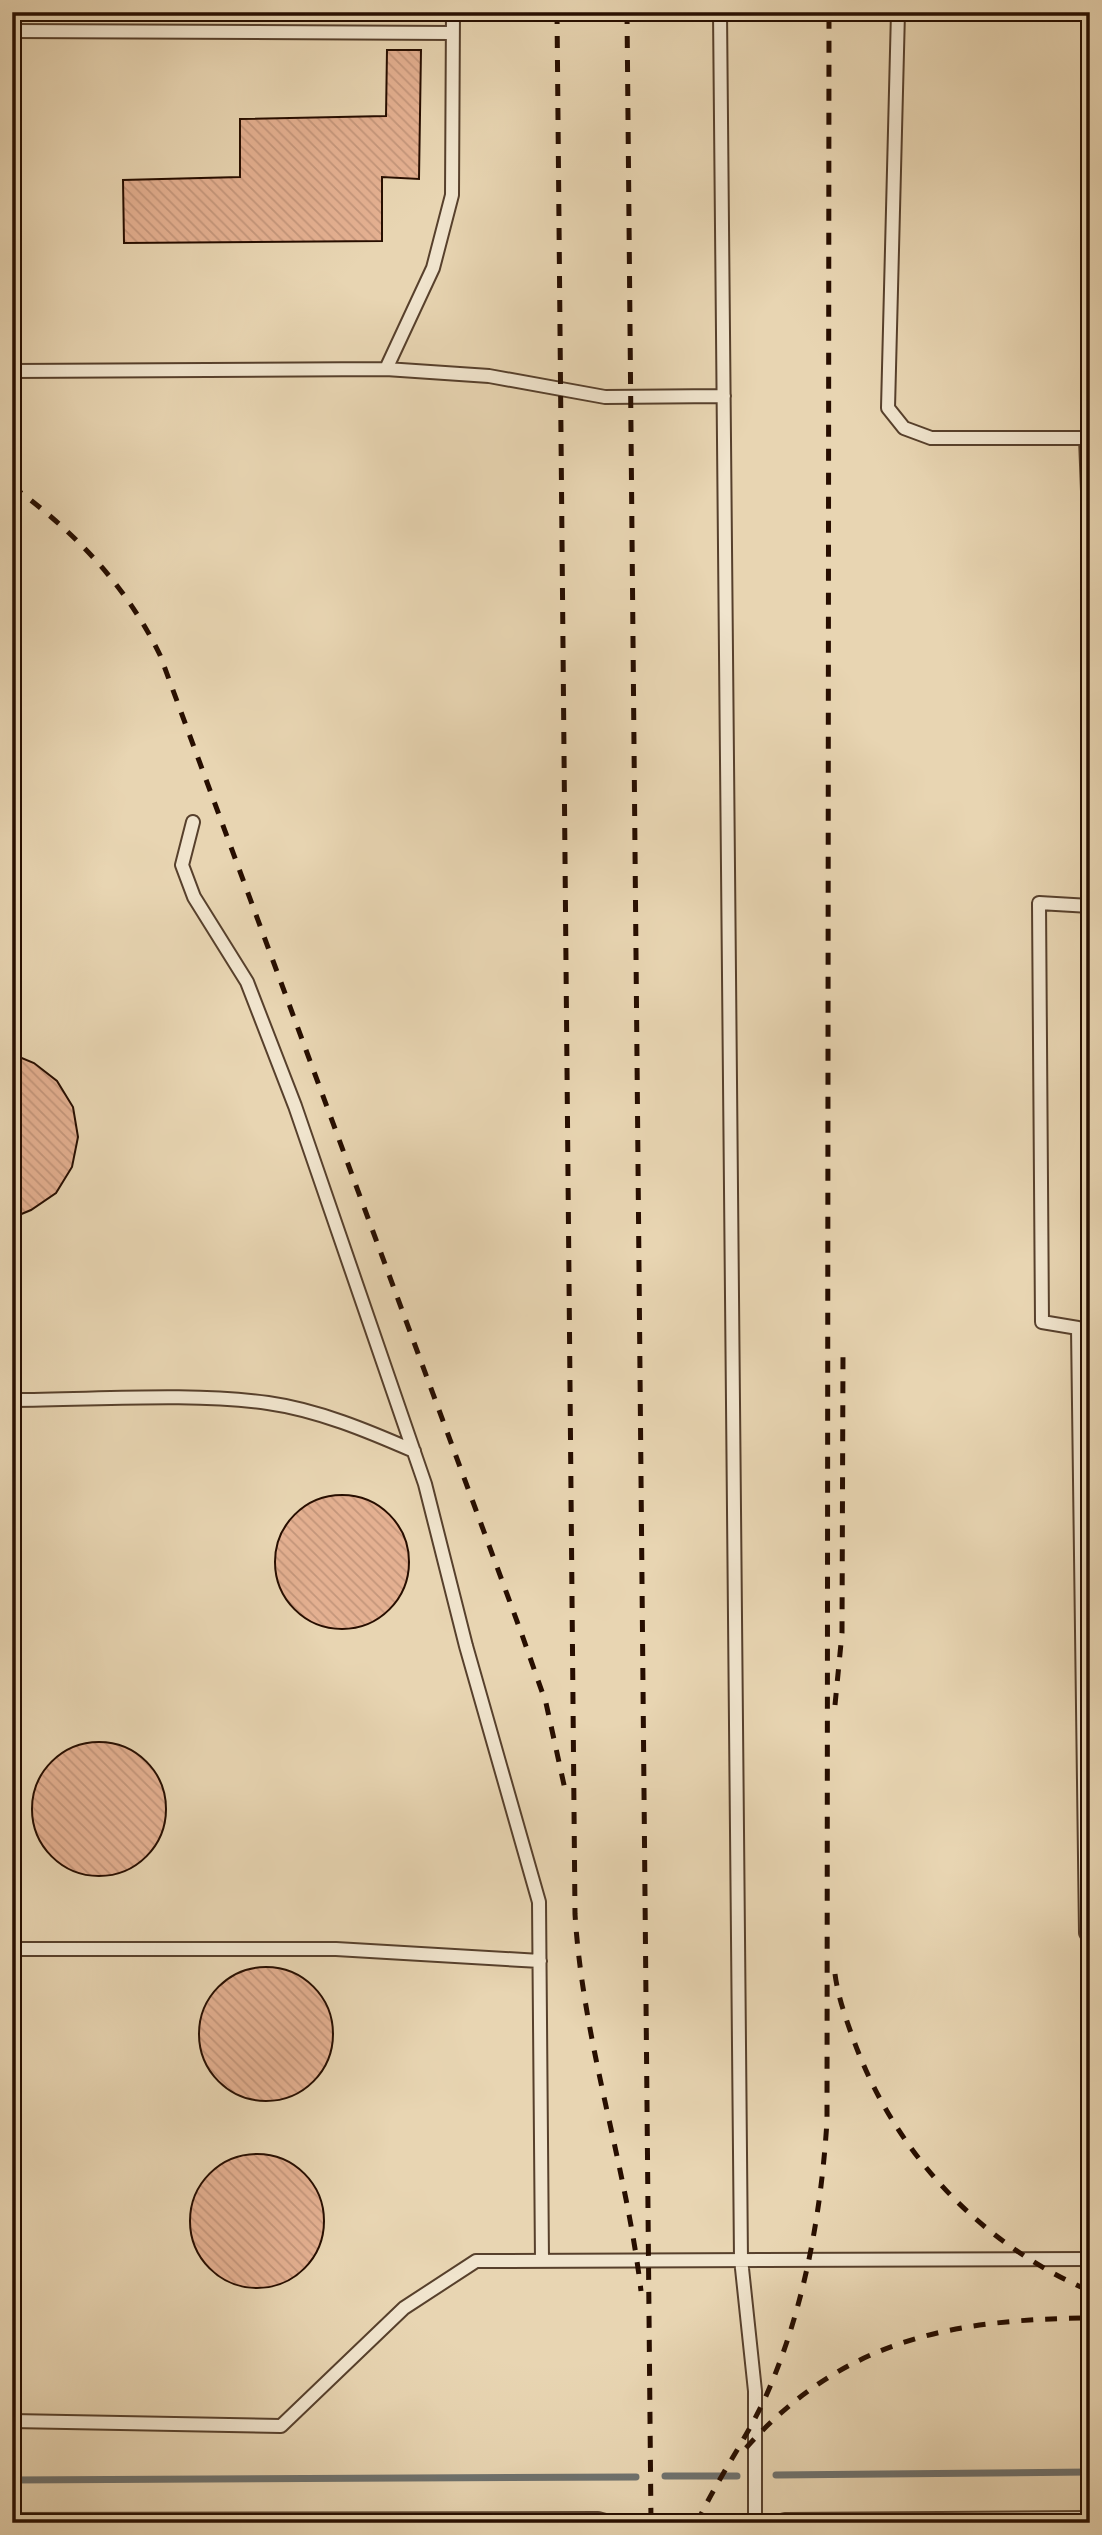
<svg xmlns="http://www.w3.org/2000/svg" width="1102" height="2535" viewBox="0 0 1102 2535" font-family="'EB Garamond',serif">
  <style>
    .lines { fill: none; stroke-linecap: round; stroke-linejoin: round }
    .stream { stroke: #6e726f; stroke-width: 7 }
    .building { fill: url(#building-back-hatch); stroke: #270e00; stroke-width: 2 }
    .service-casing { stroke: #57402c; stroke-width: 16 }
    .service { stroke: #f0e4cd; stroke-width: 12 }
    .rail { stroke: #270e00; stroke-width: 5; stroke-dasharray: 12 12; stroke-linecap: butt }
  </style>
  <defs>
    <pattern id="building-back-hatch" width="6" height="6" patternUnits="userSpaceOnUse" patternTransform="scale(1.75)"><rect width="6" height="6" fill="#e4b091"/><path d="M-1 5l2 2M0 0l6 6M5-1l2 2" fill="none" stroke="#c4967b"/></pattern>
  </defs>
  <rect width="100%" height="100%" fill="#e8d5b2"/>
  <filter id="stains"><feTurbulence type="fractalNoise" baseFrequency=".00286" numOctaves="4"/><feColorMatrix values="0 0 0 0 .2 0 0 0 0 .09 0 0 0 0 .02 0 0 0 .5 -.17"/></filter>
  <radialGradient id="worn" r=".72"><stop offset=".6" stop-color="#630" stop-opacity="0"/><stop offset="1" stop-color="#630" stop-opacity=".3"/></radialGradient>
  <g class="lines">
    <path class="stream" d="M776 2475 1090 2472
      M665 2476H737
      M12 2480 636 2477"/>
  </g>
  <path class="building" d="M387 50H421L419 179 382 177V241L124 243 123 180 240 177V119L386 116Z
    M12 1054 34 1063 57 1081 73 1107 78 1137 72 1167 56 1193 31 1210 12 1218Z
    M275 1562a67 67 0 1 1 134 0a67 67 0 1 1-134 0Z
    M32 1809a67 67 0 1 1 134 0a67 67 0 1 1-134 0Z
    M199 2034a67 67 0 1 1 134 0a67 67 0 1 1-134 0Z
    M190 2221a67 67 0 1 1 134 0a67 67 0 1 1-134 0Z"/>
  <g class="lines">
    <defs>
      <path id="service" d="M720 12 741 2259 755 2391V2523
        M898 12 888 408 904 428 931 438H1086
        M12 31 452 33
        M386 369 433 268 452 195 453 12
        M12 371 386 369 489 376 605 397 724 396
        M1090 438H1086L1090 544
        M193 822 182 865 194 897 247 982 295 1106 425 1484 466 1646 539 1902 542 2260
        M1090 906 1039 903 1042 1322 1078 1328 1086 1933 1090 1940
        M12 1400C94 1400 188 1392 268 1403 318 1410 368 1431 414 1451
        M12 1949H336L540 1961
        M12 2421 281 2426 404 2308 476 2261 1090 2259
        M12 2520 598 2519 613 2523
        M773 2523 785 2520 1090 2518"/>
    </defs>
    <use href="#service" class="service-casing"/>
    <use href="#service" class="service"/>
    <path class="rail" d="M557 12 575 1914C583 2043 626 2164 641 2291
      M627 12 651 2523
      M12 486C75 532 126 585 160 655L521 1632 546 1703 566 1794
      M835 1705 842 1633 843 1352
      M835 1974C838 1997 846 2019 854 2041 895 2153 980 2244 1090 2291
      M746 2448C842 2340 952 2319 1090 2318
      M697 2523C717 2479 746 2440 766 2396 804 2310 821 2215 827 2121L829 12"/>
  </g>
  <rect width="1102" height="2535" fill="none" stroke="#e8d5b2" stroke-width="42"/>
  <rect x="14" y="14" width="1074" height="2507" fill="none" stroke="#270e00" stroke-width="3.5"/>
  <rect x="21" y="21" width="1060" height="2493" fill="none" stroke="#270e00" stroke-width="2"/>
  <rect width="100%" height="100%" filter="url(#stains)"/>
  <rect width="100%" height="100%" fill="url(#worn)"/>
</svg>
